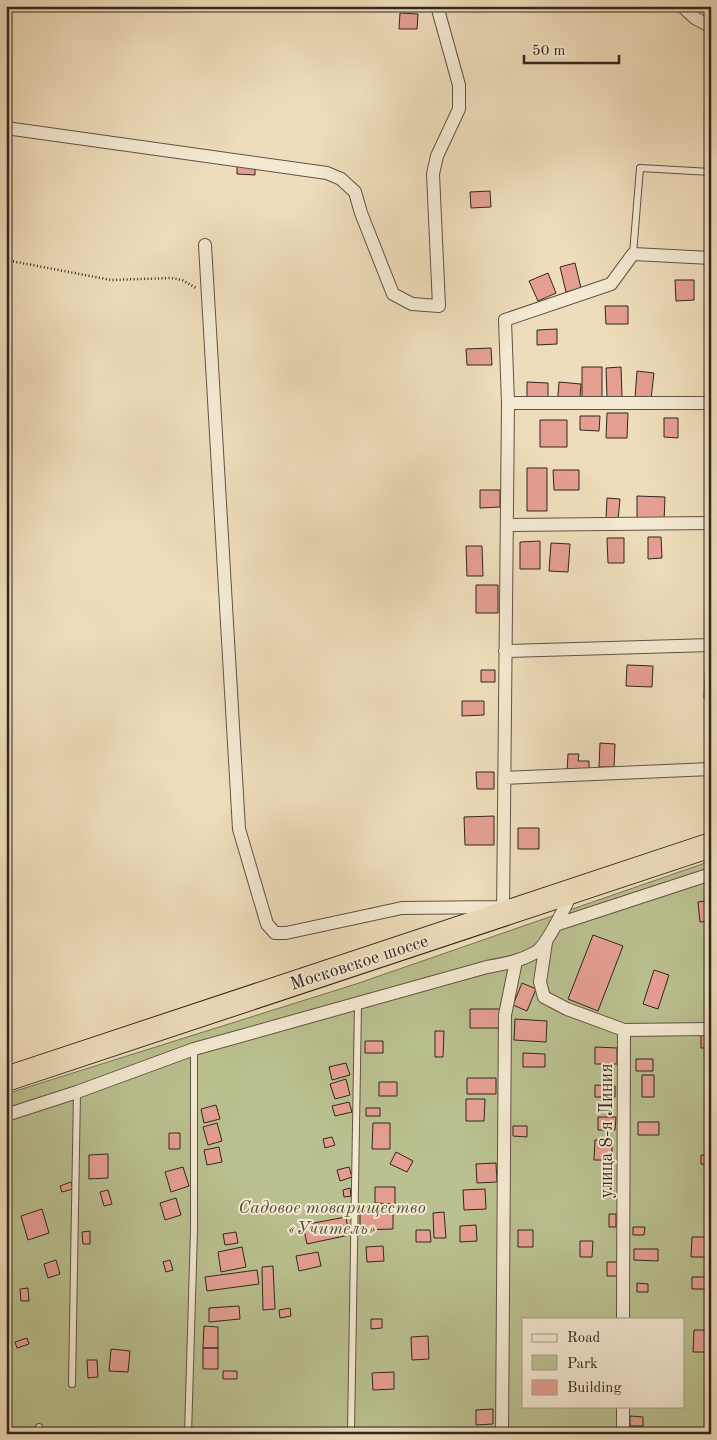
<svg xmlns="http://www.w3.org/2000/svg" width="717" height="1440" viewBox="0 0 717 1440" font-family="'Old Standard TT',serif">
  <style>
    .green { fill: #bac08f; stroke: #767456; fill-rule: evenodd }
    .building { fill: #e59f92; stroke: #31271e }
    .lines { fill: none; stroke-linecap: round; stroke-linejoin: round }
    .lane-casing { stroke: #605445; stroke-width: 8 }
    .street-casing { stroke: #605445; stroke-width: 14 }
    .highway-casing { stroke: #31271e; stroke-width: 26 }
    .path { stroke: #31271e; stroke-width: 2.5; stroke-dasharray: 1 2.5; stroke-linecap: butt }
    .lane { stroke: #f4e9d2; stroke-width: 6 }
    .street { stroke: #f4e9d2; stroke-width: 12 }
    .highway { stroke: #eeddba; stroke-width: 24 }
    .labels { text-anchor: middle; stroke-width: 4; stroke-linejoin: round; paint-order: stroke }
    .street-label { font-size: 18px; fill: #31271e; stroke: #f4e9d2 }
    .park-label { font-size: 18px; font-style: italic; fill: #534d3a; stroke: #f4e9d2 }
  </style>
  <rect width="100%" height="100%" fill="#eeddba"/>
  <filter id="stains"><feTurbulence type="fractalNoise" baseFrequency=".004" numOctaves="4"/><feColorMatrix values="0 0 0 0 .2 0 0 0 0 .09 0 0 0 0 .02 0 0 0 .5 -.17"/></filter>
  <radialGradient id="worn" r=".72"><stop offset=".6" stop-color="#630" stop-opacity="0"/><stop offset="1" stop-color="#630" stop-opacity=".3"/></radialGradient>
  <path class="green" d="M711 861V1434H6V1094L356 984ZM523 1319H683V1406H523Z"/>
  <path class="building" d="M400 13 418 14 417 29H399Z
    M237 165H255V175L237 174Z
    M490 191 491 207 471 208 470 192Z
    M575 263 581 288 566 292 560 267Z
    M548 273 556 293 538 301 529 281Z
    M675 280H694V300L676 301Z
    M605 306H628V324H606Z
    M557 329V344L537 345V330Z
    M491 348 492 365H467L466 349Z
    M582 367H602V399H582Z
    M621 367 622 397H607L606 368Z
    M637 371 654 373 651 399 635 398Z
    M527 382 548 383V399L527 398Z
    M559 382 581 384 579 409 557 408Z
    M607 413H628L627 438H606Z
    M580 416H600L599 431 580 430Z
    M664 418H678V438L664 437Z
    M540 420H567V447H540Z
    M527 468H547V511H527Z
    M553 470H579V490H554Z
    M480 490H500V507L480 508Z
    M637 496 665 497 664 522 637 521Z
    M607 498 620 499 618 520 606 519Z
    M648 537H661L662 558 648 559Z
    M607 538H624V563H608Z
    M540 541V569H520V542Z
    M551 543 570 544 568 572 549 571Z
    M466 546H482L483 576H467Z
    M476 585H498V613H476Z
    M706 654H711V699L704 698Z
    M627 665 653 666 652 687 626 686Z
    M481 670H495V682H481Z
    M462 701H484V715L462 716Z
    M600 743 615 744 614 767H599Z
    M568 754H579L578 761H589V773L567 772Z
    M476 772H494V789H477Z
    M494 816V845H465L464 817Z
    M518 828H539V849H518Z
    M711 900V921L700 922 698 902Z
    M593 935 623 946 598 1011 568 999Z
    M654 970 669 975 658 1009 643 1004Z
    M522 983 536 989 527 1011 513 1005Z
    M470 1009H503V1028H470Z
    M515 1019 547 1021 546 1042 514 1040Z
    M435 1031H444L443 1057H435Z
    M701 1035H711V1048H701Z
    M365 1041H383V1053H365Z
    M595 1047 617 1048V1064H595Z
    M523 1053 545 1054V1067H523Z
    M636 1059H653V1071H636Z
    M346 1063 350 1075 332 1080 329 1067Z
    M642 1075H654V1097H642Z
    M467 1078H496V1094H467Z
    M346 1079 350 1095 335 1099 330 1084Z
    M379 1082H397V1096H379Z
    M595 1085 615 1086V1097H595Z
    M466 1099H485L484 1121H466Z
    M349 1102 352 1112 335 1116 332 1106Z
    M216 1105 220 1119 204 1123 201 1109Z
    M366 1108H380V1116H366Z
    M598 1117H616L615 1130H598Z
    M638 1122H659V1135H638Z
    M217 1123 222 1141 208 1145 203 1127Z
    M373 1123H390V1149H372Z
    M513 1126H527V1137L513 1136Z
    M169 1133H180V1149H169Z
    M332 1137 335 1145 325 1148 323 1139Z
    M595 1140 612 1141V1160H594Z
    M219 1147 222 1162 207 1165 204 1150Z
    M396 1152 413 1161 407 1172 390 1164Z
    M108 1154V1178L89 1179V1155Z
    M701 1155H707V1164H701Z
    M496 1163 497 1182 477 1183 476 1164Z
    M183 1167 189 1186 171 1192 165 1172Z
    M349 1167 352 1177 340 1181 337 1170Z
    M71 1182 73 1189 62 1192 60 1186Z
    M375 1187H395V1204L375 1203Z
    M350 1188 351 1196 344 1197 343 1190Z
    M485 1189 486 1209 464 1210 463 1190Z
    M108 1190 112 1204 104 1206 100 1192Z
    M176 1198 181 1215 165 1220 160 1203Z
    M42 1209 49 1233 28 1240 21 1216Z
    M393 1211V1229L360 1230V1213Z
    M444 1212 446 1238H434L433 1213Z
    M609 1214H616V1227H609Z
    M346 1217 349 1235 307 1244 303 1225Z
    M476 1225 477 1241 460 1242V1226Z
    M633 1227H645L644 1235H633Z
    M416 1230H430L431 1242H416Z
    M518 1230H533V1247H518Z
    M90 1231V1244H83L82 1232Z
    M236 1232 238 1243 225 1245 223 1234Z
    M692 1237H710V1257H691Z
    M580 1241H593L592 1257H580Z
    M383 1246 384 1261 367 1262 366 1247Z
    M242 1247 246 1267 221 1272 218 1252Z
    M634 1249H658V1261L634 1260Z
    M318 1252 321 1266 299 1271 296 1256Z
    M56 1260 60 1274 48 1278 44 1264Z
    M170 1260 173 1270 166 1272 163 1262Z
    M607 1262H622V1276H607Z
    M273 1266 275 1309 263 1310 262 1267Z
    M257 1270 259 1284 207 1291 205 1277Z
    M692 1277H709V1289H692Z
    M637 1283 648 1284V1292H637Z
    M28 1288 29 1301H21L20 1289Z
    M239 1306 240 1319 209 1322V1308Z
    M290 1308 291 1316 280 1318 279 1310Z
    M371 1319H382V1328L371 1329Z
    M204 1326 218 1327V1348H203Z
    M694 1330H711V1352H693Z
    M428 1336 429 1359 412 1360 411 1337Z
    M27 1338 29 1344 17 1348 15 1342Z
    M203 1348H218V1369H203Z
    M111 1349 130 1351 128 1372 109 1371Z
    M87 1360H97L98 1377 88 1378Z
    M223 1371H237V1379H223Z
    M394 1372V1389L373 1390 372 1373Z
    M493 1409V1424L476 1425V1410Z
    M630 1416 643 1417V1426H630Z
    M706 1421 711 1422V1434H706Z"/>
  <g class="lines">
    <defs>
      <path id="lane" d="M633 254 640 168 711 172
        M72 1384 77 1092
        M351 1432 358 1004
        M38 1434 39 1427
        M188 1434 194 1230V1049"/>
      <path id="street" d="M682 6 695 18 711 27
        M6 128 327 173 341 179 355 192 361 213 393 294 412 304 439 306 433 174 437 156 459 109V85L437 6
        M205 245 239 829 267 924 275 933H286L402 908 502 907
        M508 403H711
        M507 525 711 523
        M505 651 711 645
        M504 778 711 769
        M503 914 508 403 505 320 611 284 633 254 711 258
        M555 925 711 874
        M546 942 540 982 544 997 567 1009 624 1030
        M6 1115 77 1092 194 1049 487 967C504 964 521 961 536 952 547 946 566 904 573 891
        M623 1319 624 1030 711 1029
        M502 1434 505 1015 516 961
        M623 1434V1406"/>
      <path id="highway" d="M6 1079 711 845"/>
    </defs>
    <use href="#lane" class="lane-casing"/>
    <use href="#street" class="street-casing"/>
    <use href="#highway" class="highway-casing"/>
    <path class="path" d="M6 260 111 280 171 278 182 280 196 288"/>
    <use href="#lane" class="lane"/>
    <use href="#street" class="street"/>
    <use href="#highway" class="highway"/>
  </g>
  <g class="labels">
    <g class="street-label">
      <text transform="translate(359 962) rotate(-18)" y="6">Московское шоссе</text>
      <text transform="translate(606 1131) rotate(-90)" y="6">улица 8-я Линия</text>
    </g>
    <g class="park-label">
      <text x="332" y="1213">Садовое товарищество<tspan x="332" dy="21">«Учитель»</tspan></text>
    </g>
  </g>
  <rect width="717" height="1440" fill="none" stroke="#eeddba" stroke-width="25"/>
  <rect x="8" y="8" width="702" height="1425" fill="none" stroke="#31271e" stroke-width="2.5"/>
  <rect x="12" y="12" width="692" height="1415" fill="none" stroke="#31271e"/>
  <rect x="522" y="1318" width="162" height="90" fill="#f4e9d2" stroke="#a69b8a"/>
  <rect x="532" y="1334" width="25" height="8" fill="#f4e9d2" stroke="#a69b8a"/>
  <text x="567" y="1342" font-size="15" fill="#31271e">Road</text>
  <rect x="532" y="1355" width="25" height="15" fill="#bac08f" stroke="#a69b8a"/>
  <text x="567" y="1368" font-size="15" fill="#31271e">Park</text>
  <rect x="532" y="1380" width="25" height="15" fill="#e59f92" stroke="#a69b8a"/>
  <text x="567" y="1392" font-size="15" fill="#31271e">Building</text>
  <path d="M524 55v8h95v-8" fill="none" stroke="#31271e" stroke-width="2.5"/>
  <text x="532" y="55" font-size="15" fill="#31271e" stroke="#f4e9d2" stroke-width="4" paint-order="stroke">50 m</text>
  <rect width="100%" height="100%" filter="url(#stains)"/>
  <rect width="100%" height="100%" fill="url(#worn)"/>
</svg>
